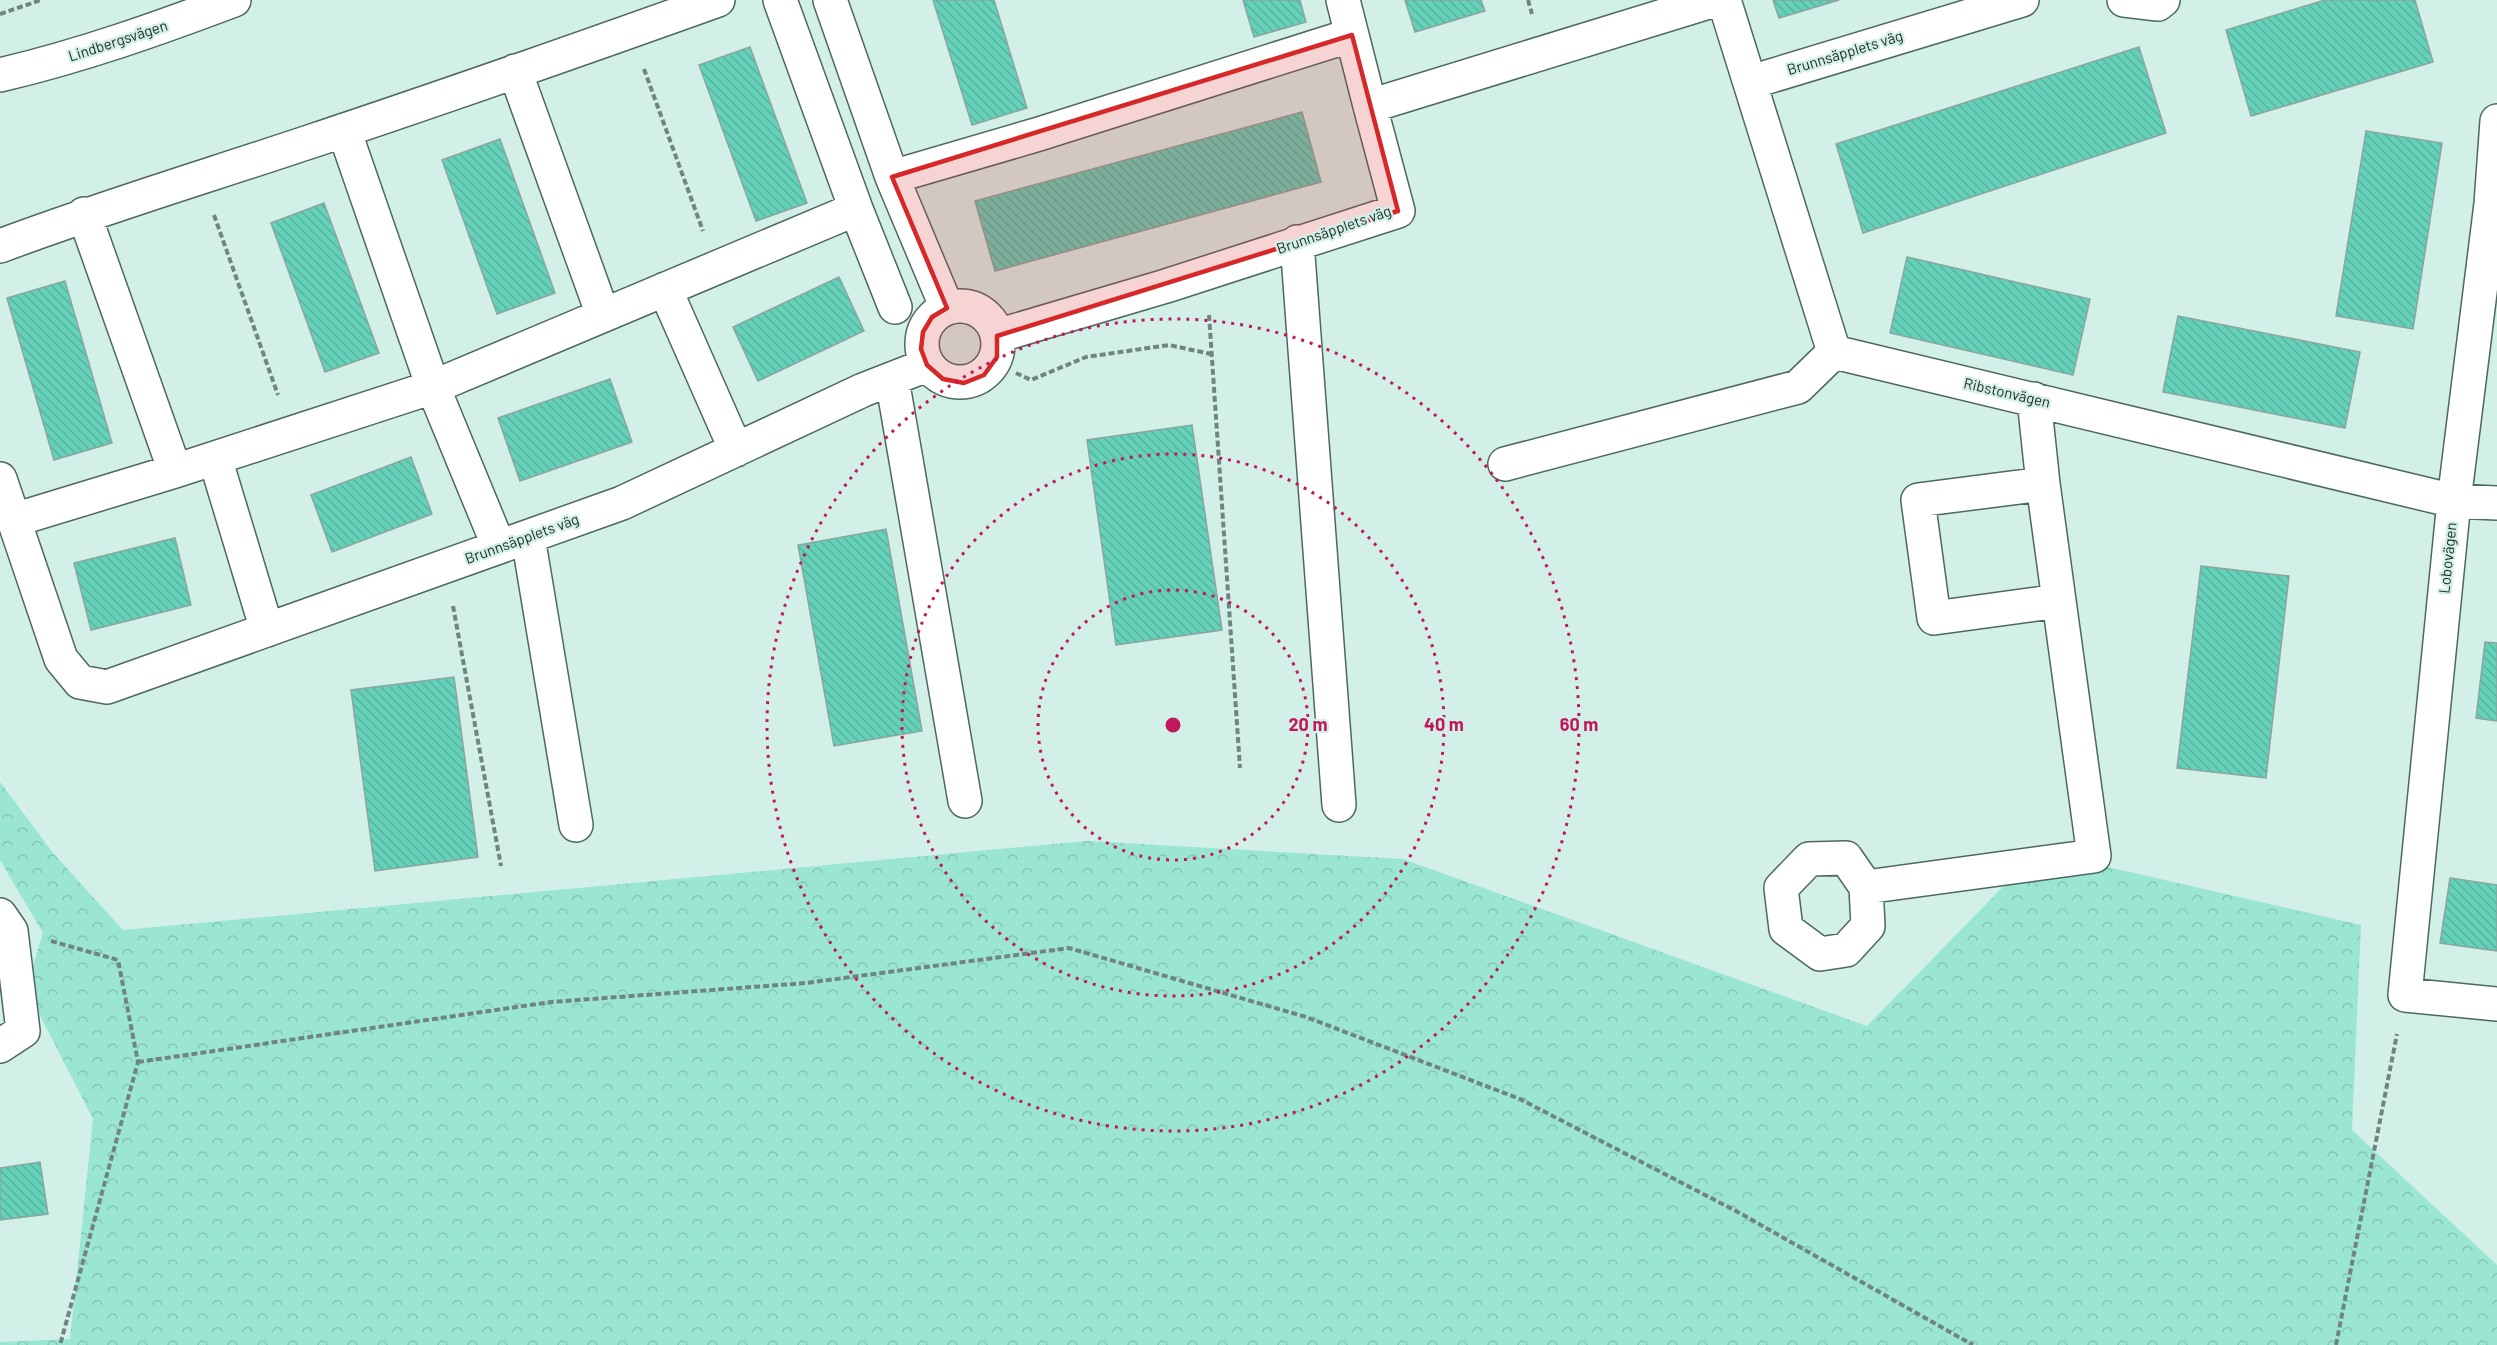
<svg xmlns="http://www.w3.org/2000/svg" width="2497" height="1345" viewBox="0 0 2497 1345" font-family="Barlow,sans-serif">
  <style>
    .forest { fill: url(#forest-crowns) }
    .building { fill: url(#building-back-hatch); stroke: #8aa69e; stroke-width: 1.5 }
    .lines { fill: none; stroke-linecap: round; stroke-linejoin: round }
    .minor-casing { stroke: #4e6861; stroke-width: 36 }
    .path { stroke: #718580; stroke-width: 4; stroke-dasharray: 6 3; stroke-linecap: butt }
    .minor { stroke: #fff; stroke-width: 33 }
    .marked { fill: #d62828; fill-opacity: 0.2; stroke: #d62828; stroke-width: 4.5; stroke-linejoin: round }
    .ring { fill: none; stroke: #c2185b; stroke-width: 3; stroke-dasharray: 3 6 }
    .labels { text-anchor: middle; stroke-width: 4.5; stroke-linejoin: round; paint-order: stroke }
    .street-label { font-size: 15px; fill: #1e2926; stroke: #d2f0e8 }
    .centre { fill: #c2185b; stroke: #d2f0e8; stroke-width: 3 }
    .ring-label { font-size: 18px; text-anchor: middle; font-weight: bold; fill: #c2185b; stroke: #d2f0e8; stroke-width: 4.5; stroke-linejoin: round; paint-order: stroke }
  </style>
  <defs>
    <pattern id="forest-crowns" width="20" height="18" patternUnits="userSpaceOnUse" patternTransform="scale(1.5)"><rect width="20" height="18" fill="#9ae6d3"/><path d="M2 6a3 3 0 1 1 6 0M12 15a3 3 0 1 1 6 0" fill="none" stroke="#84c5b5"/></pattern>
    <pattern id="building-back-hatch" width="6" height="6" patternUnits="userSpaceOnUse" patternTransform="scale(1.5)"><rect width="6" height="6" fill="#65d1b9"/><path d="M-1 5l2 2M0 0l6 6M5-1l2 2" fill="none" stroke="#57b39f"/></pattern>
  </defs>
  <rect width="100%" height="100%" fill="#d2f0e8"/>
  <path class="forest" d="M0 782 54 854 123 930 1087 841 1403 859 1867 1026 2038 851 2361 925 2352 1130 2497 1265V1345H0V1342L70 1339 93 1119 26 988 43 933 0 860Z"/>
  <path class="building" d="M933 0H994L1027 108 972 125Z
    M1243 0H1300L1306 22 1254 37Z
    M1405 0H1481L1485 11 1415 32Z
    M1773 0H1839L1779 18Z
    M2325 0H2415L2433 62 2251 116 2226 30Z
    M750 47 807 203 756 221 699 65Z
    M2139 47 2166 133 1863 233 1836 144Z
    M1302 112 1321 182 995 271 975 201Z
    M2366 131 2442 143 2413 329 2336 316Z
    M500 139 555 293 497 314 442 160Z
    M324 203 379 353 325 372 271 223Z
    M1907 257 2090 299 2073 375 1890 333Z
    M839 277 864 331 758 381 733 327Z
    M65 281 112 443 54 460 7 298Z
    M2178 316 2360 352 2345 428 2163 392Z
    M610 379 632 442 520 481 498 418Z
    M1192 425 1222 630 1116 645 1087 440Z
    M411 457 432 514 332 552 311 495Z
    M886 529 922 731 834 746 798 545Z
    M175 538 191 605 91 630 74 563Z
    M2201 566 2289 576 2266 778 2177 768Z
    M2485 642 2497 643V721L2476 718Z
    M454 677 478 857 375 871 351 690Z
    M2450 878 2497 885V951L2440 943Z
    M40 1162 48 1214 0 1220V1168Z"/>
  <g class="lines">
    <defs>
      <path id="minor" d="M780 0 856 209 895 307
        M830 0 892 177 947 308
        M1343 0 1370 106
        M1724 0 1834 352 2454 501 2497 503
        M2124 0 2158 4 2163 0
        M515 71 603 315
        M0 75C81 56 157 29 234 0
        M1751 82 2022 0
        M2497 121 2491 204 2454 501 2405 995 2497 1004
        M344 130 433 387 499 547
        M892 177 1039 134 1352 35
        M84 214 175 471
        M1297 242 1339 805
        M0 246C101 208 204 177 306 143 444 97 581 49 718 0
        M665 289 736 450
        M922 344a38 38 0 1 1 76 0a38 38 0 1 1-76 0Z
        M997 336 1166 286 1398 211 1370 106 1715 0
        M892 379 965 801
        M215 458 267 630
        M1505 464 1798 387 1834 352
        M0 479 61 659 80 682 107 687 622 503 863 390 927 365
        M2043 484 1918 500 1934 618 2059 601
        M14 520 175 471 433 387 856 209
        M528 537 576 825
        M1866 887 1868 926 1846 950 1820 954 1786 929 1781 888 1809 859 1846 858 1866 887 2094 856 2043 484 2034 399
        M0 915 11 931 23 1031 0 1046"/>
    </defs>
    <use href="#minor" class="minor-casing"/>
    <path class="path" d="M1528 0 1532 14
      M0 14 41 0
      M644 69 703 231
      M214 215 278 395
      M1209 315 1240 768
      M1016 373 1031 380 1086 357 1169 345 1211 354
      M453 606 501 866
      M51 941 118 960 138 1062 60 1345
      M138 1062 551 1002 806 983 1069 948 1306 1017 1520 1099 1736 1211 1973 1345
      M2336 1345 2397 1034"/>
    <use href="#minor" class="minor"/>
  </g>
  <path class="marked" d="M1352 35 1398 211 997 336V357L984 375 964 383 943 379 927 365 921 349 923 332 932 317 947 308 892 177Z"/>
  <g class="ring">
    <circle cx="1173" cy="725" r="135"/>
    <circle cx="1173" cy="725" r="271"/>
    <circle cx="1173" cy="725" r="406"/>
  </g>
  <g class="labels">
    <g class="street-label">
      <text transform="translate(118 41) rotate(-18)" y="5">Lindbergsvägen</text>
      <text transform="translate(1845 53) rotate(-17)" y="5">Brunnsäpplets väg</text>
      <text transform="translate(1334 230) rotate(-19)" y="5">Brunnsäpplets väg</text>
      <text transform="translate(2007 393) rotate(13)" y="5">Ribstonvägen</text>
      <text transform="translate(522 539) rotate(-20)" y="5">Brunnsäpplets väg</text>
      <text transform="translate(2448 558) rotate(-84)" y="5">Lobovägen</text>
    </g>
  </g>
  <circle cx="1173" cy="725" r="9" class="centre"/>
  <g class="ring-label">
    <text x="1308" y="731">20 m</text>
    <text x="1444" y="731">40 m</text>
    <text x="1579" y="731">60 m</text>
  </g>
</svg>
